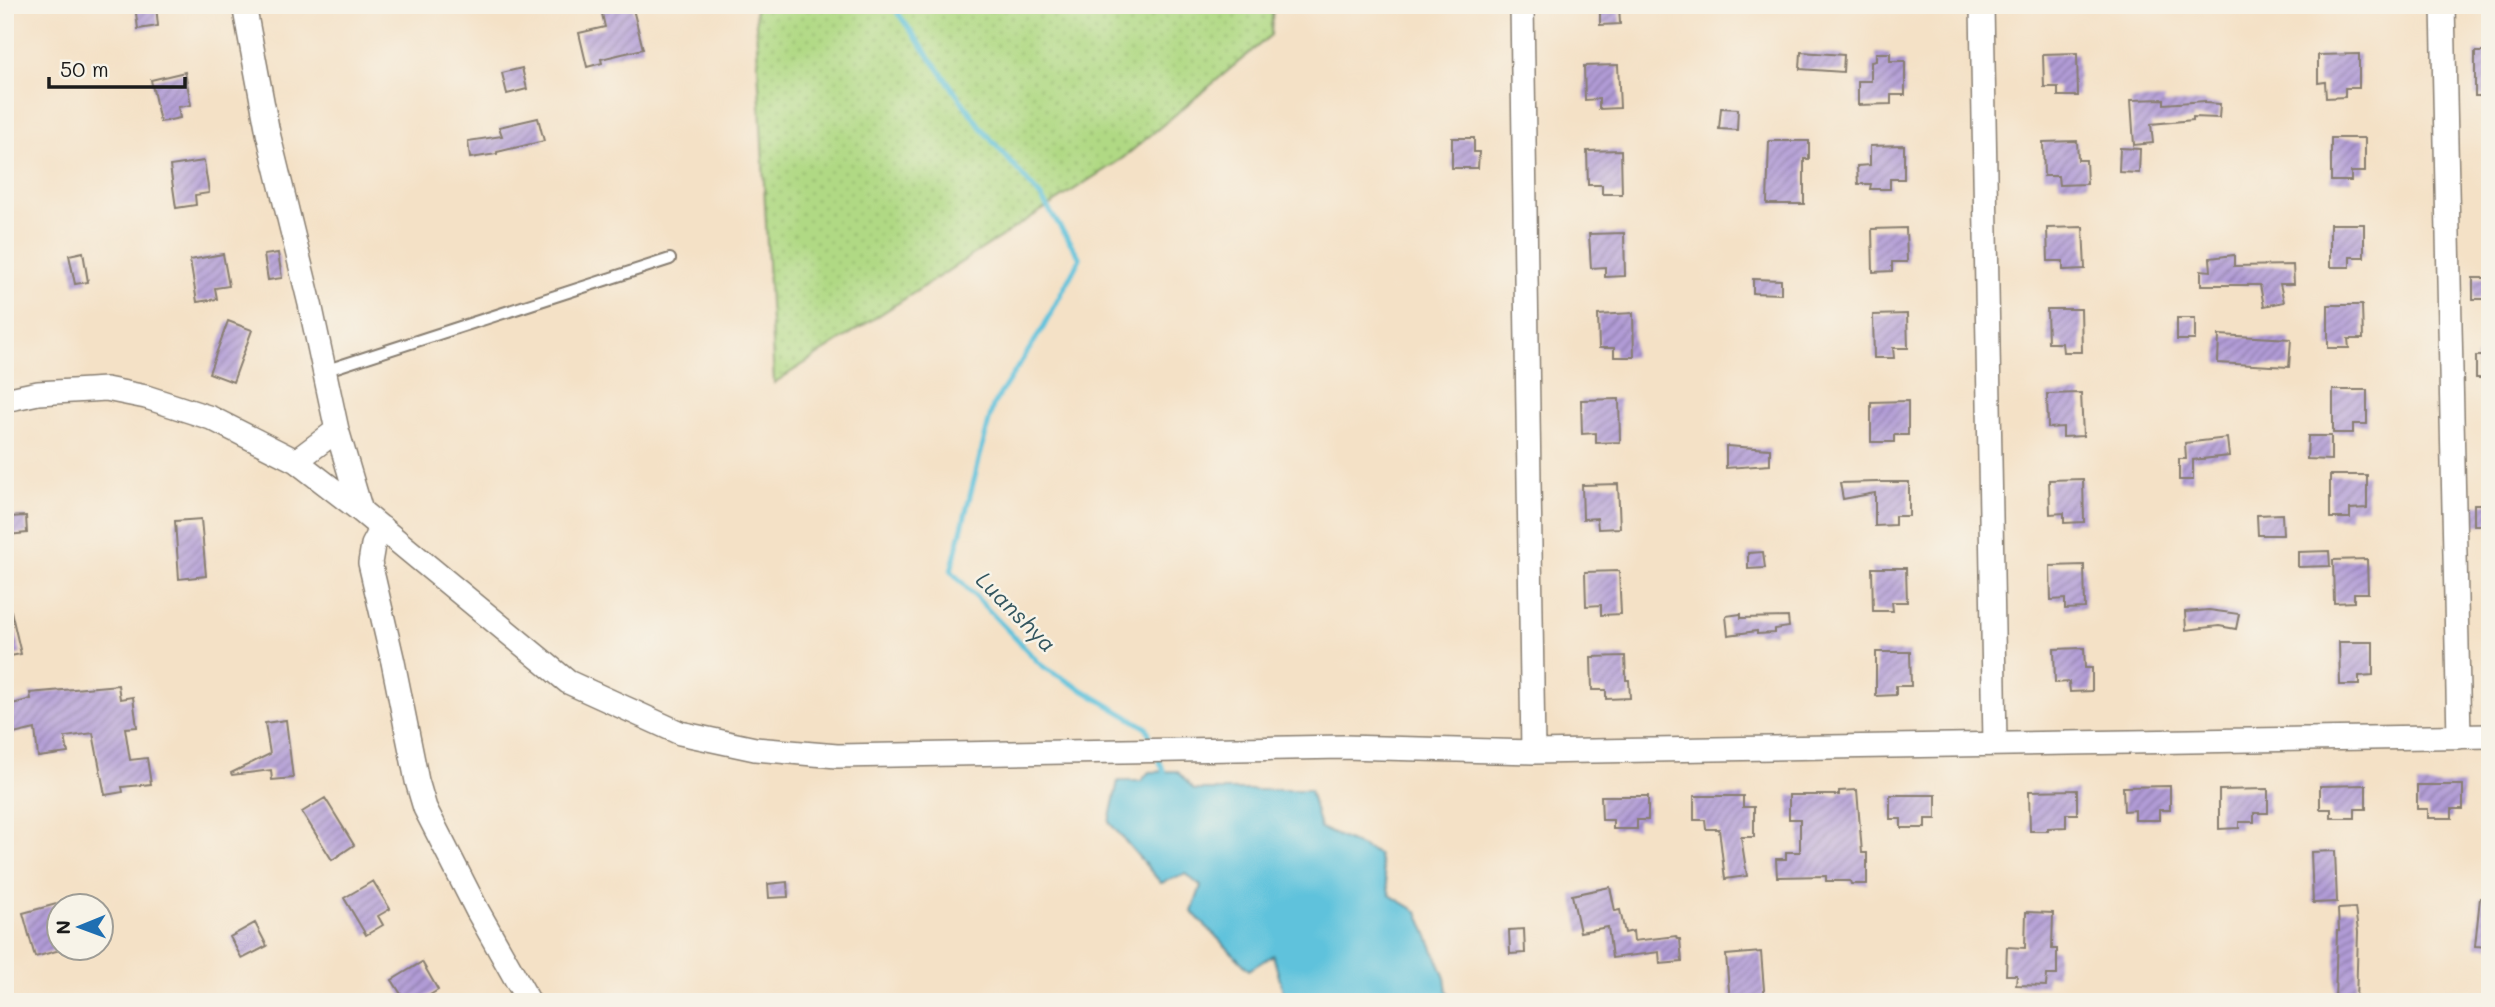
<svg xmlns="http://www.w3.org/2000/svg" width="2495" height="1007" viewBox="0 0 2495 1007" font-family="Mali,sans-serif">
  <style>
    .grass { fill: url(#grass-dots); stroke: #667a50; stroke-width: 2 }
    .water { fill: #5ec2dc; stroke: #3d6f7c; stroke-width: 2 }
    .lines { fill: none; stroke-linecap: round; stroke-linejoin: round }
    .stream { stroke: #5ec2dc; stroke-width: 5 }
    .building { fill: url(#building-hatch) }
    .service-casing { stroke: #887e71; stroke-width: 14 }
    .minor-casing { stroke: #887e71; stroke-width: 26 }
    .service { stroke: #fff; stroke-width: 10 }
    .minor { stroke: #fff; stroke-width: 23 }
    .labels { text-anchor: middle; stroke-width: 5; stroke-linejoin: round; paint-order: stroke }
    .water-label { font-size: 23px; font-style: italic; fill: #33565f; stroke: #f7f3e8 }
  </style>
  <defs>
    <pattern id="grass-dots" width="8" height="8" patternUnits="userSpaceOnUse" patternTransform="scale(1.75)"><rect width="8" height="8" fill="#b0d984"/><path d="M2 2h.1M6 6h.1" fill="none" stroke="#97ba71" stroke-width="1.8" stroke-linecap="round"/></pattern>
    <pattern id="building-hatch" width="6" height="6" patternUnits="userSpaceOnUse" patternTransform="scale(1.75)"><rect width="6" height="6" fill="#b19bd6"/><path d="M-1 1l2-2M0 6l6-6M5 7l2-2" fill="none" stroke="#8f7ead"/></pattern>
  </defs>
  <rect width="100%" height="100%" fill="#f7f3e8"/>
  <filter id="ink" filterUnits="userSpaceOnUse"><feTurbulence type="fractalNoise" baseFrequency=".0143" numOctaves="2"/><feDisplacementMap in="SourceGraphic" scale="14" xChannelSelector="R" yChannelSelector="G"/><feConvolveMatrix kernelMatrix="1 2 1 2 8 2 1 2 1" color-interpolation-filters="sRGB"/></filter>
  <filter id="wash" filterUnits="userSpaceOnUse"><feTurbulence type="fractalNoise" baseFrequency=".00686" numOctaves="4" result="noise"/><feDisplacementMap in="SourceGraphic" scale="28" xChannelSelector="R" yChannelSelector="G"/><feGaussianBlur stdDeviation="1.57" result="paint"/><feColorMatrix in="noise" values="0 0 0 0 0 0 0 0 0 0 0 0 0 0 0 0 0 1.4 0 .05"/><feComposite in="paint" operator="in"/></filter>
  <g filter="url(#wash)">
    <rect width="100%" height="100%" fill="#f4e1c6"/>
    <path class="grass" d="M755 5H1273L1271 35 1123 158 774 383Z"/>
    <path class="water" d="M1177 771 1194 790H1310L1320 828 1378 854 1390 895 1418 912 1445 978 1447 991 1454 1002H1286L1273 955 1249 970 1192 912 1201 886 1185 874 1161 883 1109 822 1118 781H1141L1149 772Z"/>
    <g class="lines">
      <path class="stream" d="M892 5 982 129 1041 197 1080 258 1043 328 993 405 951 571 1042 666 1147 728 1153 745
        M1158 757 1166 777"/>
    </g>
    <g id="blocks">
      <path class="building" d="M135 5H156L158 26 138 29Z
        M600 5H632L643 49 601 59 602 63 587 67 579 33 605 27Z
        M1600 5H1619L1620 24 1600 25Z
        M1801 52 1844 55 1843 72 1800 69Z
        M2475 52H2490V96H2475Z
        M1876 53H1890V61H1905V95H1891V104L1858 105V81H1871V62L1876 61Z
        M2077 53 2078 96H2058V87H2044L2043 54Z
        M2359 54V88H2345V97L2326 98 2325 82 2318 83V55Z
        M1618 65 1620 108 1599 109V99L1585 100 1584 66Z
        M522 68 527 89 507 94 502 73Z
        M185 72 191 105 178 107 180 118 160 122 151 80Z
        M2164 99V104L2205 101V103L2220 104 2219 118 2193 117V120L2151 124 2153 143 2134 145 2131 100Z
        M1721 108 1738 109 1737 130 1719 129Z
        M538 118 544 141 497 152V154L470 158 468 141 502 136 499 127Z
        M1452 138H1474V152H1479L1478 168H1452Z
        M2331 138H2365V172H2351V181H2331Z
        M1769 141H1809V159H1804V204H1767Z
        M2077 141 2078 160H2086L2087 184 2059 185 2058 176H2044L2043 142Z
        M1904 145V179H1890V189H1870L1871 184H1858L1857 166 1870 165V146Z
        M2120 148 2140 149 2139 173 2119 172Z
        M1621 150 1622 194H1602V185H1588L1587 151Z
        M204 161 209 193 195 195 196 205 176 208 170 166Z
        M2330 224H2364V257H2350V267H2330Z
        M2083 227 2085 269 2063 270V261H2048L2047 228Z
        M1906 228 1907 262H1892V271L1873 272 1872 229Z
        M1624 233 1625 276 1605 277V267L1591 268 1589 234Z
        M83 252 88 282 75 284 69 255Z
        M278 253 282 278 268 280 264 255Z
        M223 254 229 286 215 288 217 299 197 302 190 260Z
        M2234 255V266L2293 265 2294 284H2280L2284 302 2264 306 2260 285H2201V270L2211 271 2210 258Z
        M2473 278H2490V299H2473Z
        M1753 279 1781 280V294L1753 293Z
        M2328 305H2362L2363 339H2348L2349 348H2328Z
        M2047 309H2081L2082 352H2063L2062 343H2048Z
        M1633 313 1634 357H1614V348H1599L1598 315Z
        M1907 314 1908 348H1893L1894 358H1874L1873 315Z
        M2177 318H2195V340H2177Z
        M228 321 252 330 233 382 209 373Z
        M2219 335 2291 339 2289 367 2218 363Z
        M2476 356H2490V378H2476Z
        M2333 390H2367V424H2353V433H2333Z
        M2081 393 2083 436 2063 437V427L2048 428 2047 394Z
        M1619 399 1620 442 1596 443V433L1582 434 1581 400Z
        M1908 401V435H1894V442H1871V402Z
        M2308 436H2331V460L2307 459Z
        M2227 438 2229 456 2193 460V480H2179V459H2186L2185 443Z
        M1726 446 1770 449V465L1726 468Z
        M2330 475H2367V508L2350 509V518H2330Z
        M2083 479 2084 522 2064 523V513L2050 514 2049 480Z
        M1877 482H1909V516H1895V525L1875 526V493L1843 499 1840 483Z
        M1618 484 1620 528 1598 529 1597 518 1583 519 1582 485Z
        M2474 504H2490V525H2474Z
        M2282 514 2283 535H2258L2257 515Z
        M26 516 27 533 8 535 7 517Z
        M201 519 206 576 179 579 175 521Z
        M2329 551 2330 566 2298 567V552Z
        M1763 552 1765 568 1748 569V553Z
        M2367 559 2368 593H2354V602L2334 603 2333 560Z
        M2084 565 2085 608 2065 609V599L2051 600 2050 566Z
        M1872 568H1906L1907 602H1892L1893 611H1873Z
        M1619 571 1621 614 1601 615V605L1586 606 1585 572Z
        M2209 610 2239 614 2236 629 2219 626 2186 630 2185 612Z
        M11 611 21 654 5 657V612Z
        M1741 614V618L1788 617 1789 627 1775 629V633L1757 634V631L1728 635 1726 616Z
        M2339 642H2373V675L2359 676V685H2340Z
        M2084 648 2085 668H2092V691L2070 692 2069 682 2055 683 2054 649Z
        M1876 652H1910L1911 686H1896V695L1876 696Z
        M1625 656 1626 680H1629L1630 698 1606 699V690H1592L1591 657Z
        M118 685 120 699 133 697 137 727 125 728 130 760 147 758 151 784 122 787 123 792 105 795 93 733 65 737 68 753 38 757 35 729 5 736V706L31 699 30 693Z
        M286 720 293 778 272 780 271 770 232 775 231 773 270 754 265 723Z
        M2366 785V809H2355V818H2331V809H2320V786Z
        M2417 785H2463V809H2452V818H2428V809H2417Z
        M2170 786V810H2159V820H2135V810L2124 811 2123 787Z
        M2268 789V813H2254V822H2239V828L2219 829V790Z
        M1857 790 1862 853H1867V884H1851L1850 881H1826V876L1777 877 1776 859H1786V852H1800V819H1789V795H1839V791Z
        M2077 790V814H2066V827L2048 828V831H2030L2029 791Z
        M1890 795H1936V819H1925V828H1901V819H1890Z
        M1601 796H1648V820H1637V829H1613V820H1602Z
        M1694 796H1743V807H1754V837H1741L1747 876 1725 879 1719 829H1706L1705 820H1694Z
        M325 798 354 845 332 860 302 812Z
        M2335 851 2337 902 2313 903 2311 852Z
        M373 881 390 909 378 916 383 925 366 935 344 898Z
        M787 882 788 897 769 898 768 884Z
        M1610 887 1615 911 1620 910 1625 933 1633 931 1634 941 1676 936 1677 939H1680L1682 962 1660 964 1659 952 1612 958 1608 927 1580 932 1572 895Z
        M2480 898 2490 899V947L2475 946Z
        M60 903V950L35 957 23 913Z
        M2355 908 2358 932 2356 1002H2335L2337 931H2339L2338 909Z
        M2026 912 2053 913 2052 949H2057V975H2047L2046 986 2016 985 2017 975H2006L2007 947 2025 948Z
        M255 923 267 946 242 959 230 937Z
        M1524 929 1525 953 1510 954 1509 930Z
        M1761 952 1765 1002H1730L1726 955Z
        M422 962 438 990 427 997 429 1002H406L392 980Z"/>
    </g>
  </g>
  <g filter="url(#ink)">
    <use href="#blocks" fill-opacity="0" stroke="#887e71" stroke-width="2"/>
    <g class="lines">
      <defs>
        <path id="service" d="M324 371 670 259"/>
        <path id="minor" d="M244 5 268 133 310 304 337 430 361 511
          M1522 5 1533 752
          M1982 5 1995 744
          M2443 5 2459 737
          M5 400 38 393 106 389 146 397 211 418 296 461 361 511 568 682 680 733 755 749 837 756 1344 747 1533 752 2490 736
          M296 461 337 430
          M382 528 373 545 370 563 393 662 417 781 425 808 477 910 529 1002"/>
      </defs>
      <use href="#service" class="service-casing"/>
      <use href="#minor" class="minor-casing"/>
      <use href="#service" class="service"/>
      <use href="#minor" class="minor"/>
    </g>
  </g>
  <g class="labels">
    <g class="water-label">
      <text transform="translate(1016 612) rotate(45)" y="8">Luanshya</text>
    </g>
  </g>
  <rect width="2495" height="1007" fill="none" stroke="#f7f3e8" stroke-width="28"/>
  <g transform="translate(80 927) rotate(269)"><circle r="33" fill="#f7f3e8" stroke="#9f9d96" stroke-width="2"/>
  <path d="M0-5L12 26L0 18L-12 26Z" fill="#1f6fb2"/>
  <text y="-10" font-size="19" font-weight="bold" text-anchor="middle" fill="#1c1c1c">N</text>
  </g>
  <path d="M49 77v10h136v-10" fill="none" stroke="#1c1c1c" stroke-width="3.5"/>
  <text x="60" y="77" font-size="21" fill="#1c1c1c" stroke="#f7f3e8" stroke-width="5" paint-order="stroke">50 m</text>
</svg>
